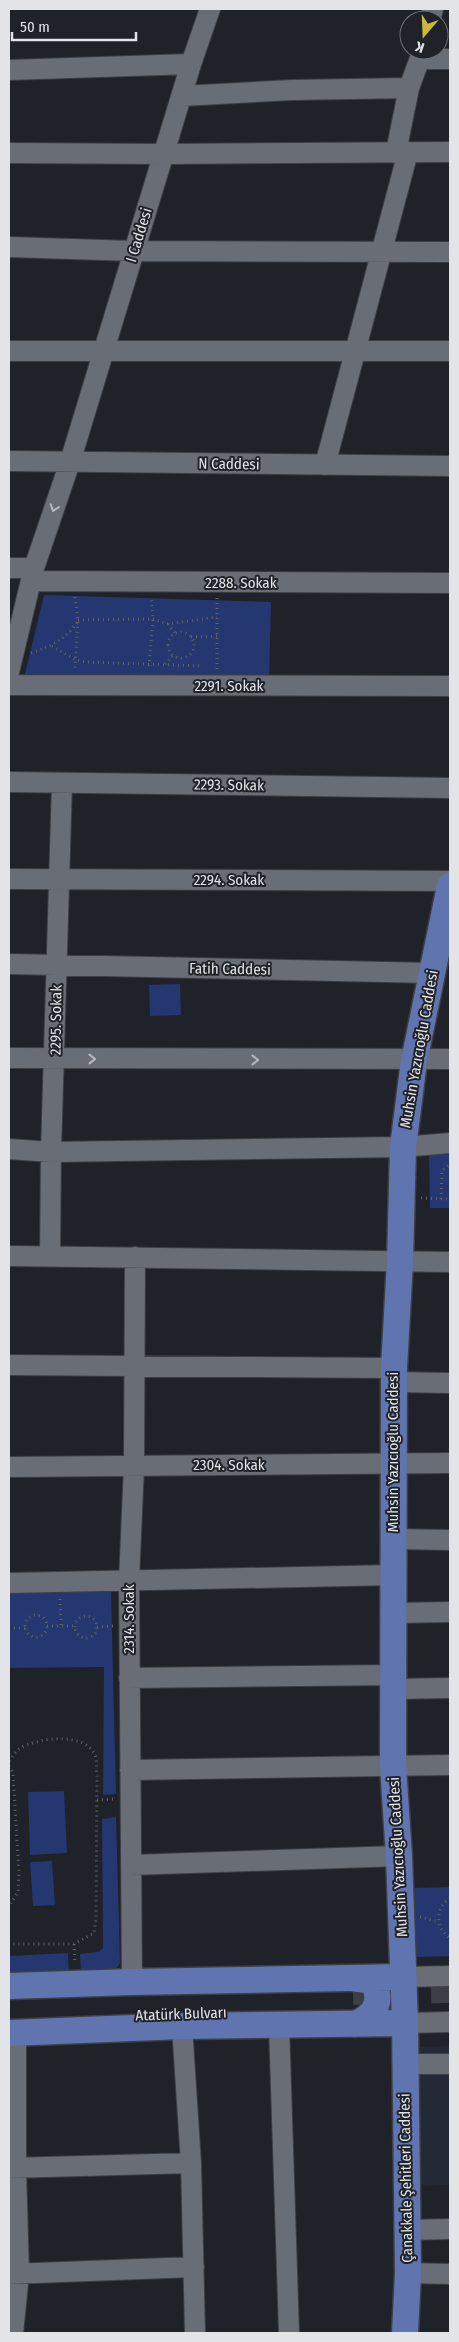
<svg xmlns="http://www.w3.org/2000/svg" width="459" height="2342" viewBox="0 0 459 2342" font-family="'Fira Sans Condensed',sans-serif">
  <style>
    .built { fill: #232935 }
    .green { fill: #243770 }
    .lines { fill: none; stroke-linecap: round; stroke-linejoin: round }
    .major-tunnel { stroke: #3c3f45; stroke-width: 26; stroke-dasharray: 26 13; stroke-linecap: butt }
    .minor-casing { stroke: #3d3f45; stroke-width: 22 }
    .major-casing { stroke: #3d3f45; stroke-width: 29 }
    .path { stroke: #606368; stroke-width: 3; stroke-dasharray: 1 4; stroke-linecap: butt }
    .minor { stroke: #696d75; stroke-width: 20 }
    .major { stroke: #6075af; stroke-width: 26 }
    .oneway { stroke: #b8bac0 }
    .labels { text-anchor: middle; stroke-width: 4; stroke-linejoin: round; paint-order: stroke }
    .street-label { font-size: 15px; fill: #e2e4e8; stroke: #1f2228 }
  </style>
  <rect width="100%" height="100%" fill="#1f2228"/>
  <path class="built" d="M450 2046V2185L412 2186 420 2047Z"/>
  <path class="green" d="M44 595 271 602 269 680 24 678Z
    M180 984 181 1015 150 1016 149 985Z
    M429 1152H450V1208H430Z
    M111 1591 116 1794 103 1795 104 1667 9 1668V1593Z
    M64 1791 67 1853 30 1855 28 1792Z
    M116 1817 120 1963 112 1976H81L80 1954 98 1952 103 1948 102 1819Z
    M52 1861 55 1905 33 1906 30 1862Z
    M450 1887V1956L417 1957 413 1888Z
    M68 1953 69 1976 9 1977V1956Z"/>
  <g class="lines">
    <path class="major-tunnel" d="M353 1992 450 1990"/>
    <defs>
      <path id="minor" d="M430 20 433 9
        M421 59H450
        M9 70 191 64
        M182 96 292 90 409 88
        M396 152 409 88 423 50
        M9 153 164 154 450 152
        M9 247 134 251 450 252
        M9 351H450
        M9 461 450 466
        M325 465 408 152
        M9 568H34
        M31 581 450 583
        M9 672 34 568 70 462 191 64 210 9
        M9 685 450 686
        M9 782 450 788
        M9 879 450 881
        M9 964 432 973
        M9 1058 450 1059
        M9 1149 51 1152 403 1147 450 1143
        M9 1256 450 1262
        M50 1257 51 1152 62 783
        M9 1365 394 1368
        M394 1382 450 1383
        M9 1467 450 1463
        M393 1539 450 1540
        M9 1583 393 1575
        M393 1613 450 1612
        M129 1678 393 1675
        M393 1689 450 1688
        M130 1770 450 1765
        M131 1865 399 1856
        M403 1977 450 1976
        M132 1982 129 1581 134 1466 135 1257
        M405 2023 450 2022
        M279 2025 289 2333
        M182 2026 191 2163 195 2333
        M405 2064H450
        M9 2168 191 2163
        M406 2230 450 2229
        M408 2273 450 2274
        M9 2274 194 2267
        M13 2333 19 2274 16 2168V2033"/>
      <path id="major" d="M352 1978 367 1980 374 1984C383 2003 373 2017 355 2024
        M9 1986 132 1982 403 1977
        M9 2033 182 2026 405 2023
        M405 2333 408 2273 405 2023 399 1856 393 1766 394 1368 400 1261 403 1147 414 1061 450 886"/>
    </defs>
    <use href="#minor" class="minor-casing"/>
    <use href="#major" class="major-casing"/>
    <path class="path" d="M75 597 78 620 75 668
      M78 620 153 619 167 624 217 617
      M168 624 175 633
      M168 645a13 13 0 1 1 26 0a13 13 0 1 1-26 0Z
      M191 637 218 636
      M52 646 76 660 86 662 202 666
      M31 653C52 645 66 640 78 621
      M165 664 173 655
      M149 666 153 619 151 597
      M217 669V598
      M421 1198 450 1199
      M441 1199 442 1171 450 1164
      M60 1599 61 1625
      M25 1626a11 11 0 1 1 22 0a11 11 0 1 1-22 0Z
      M75 1627a11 11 0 1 1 22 0a11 11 0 1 1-22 0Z
      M47 1626H75
      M97 1627 114 1626
      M9 1628H25
      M9 1761C12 1757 15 1752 19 1749 37 1737 87 1731 96 1757 97 1762 96 1771 97 1776L96 1919 94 1933 74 1944H9
      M9 1766 13 1773 19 1874 18 1892 9 1906
      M97 1800 114 1799
      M450 1898C435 1908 435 1928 450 1938
      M420 1917 439 1922
      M74 1944 75 1963"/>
    <use href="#minor" class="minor"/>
    <use href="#major" class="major"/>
  </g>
  <defs><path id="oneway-chevron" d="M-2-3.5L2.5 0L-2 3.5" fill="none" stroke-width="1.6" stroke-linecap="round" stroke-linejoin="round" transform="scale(1.25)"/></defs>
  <g class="oneway">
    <use href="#oneway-chevron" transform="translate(54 508) rotate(109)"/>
    <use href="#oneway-chevron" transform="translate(92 1059)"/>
    <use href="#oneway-chevron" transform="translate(255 1060)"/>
  </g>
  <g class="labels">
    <g class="street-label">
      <text transform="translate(139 235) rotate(-73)" y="5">I Caddesi</text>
      <text transform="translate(229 464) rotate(1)" y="5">N Caddesi</text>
      <text x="241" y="588">2288. Sokak</text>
      <text x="229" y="691">2291. Sokak</text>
      <text transform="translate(229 785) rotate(1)" y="5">2293. Sokak</text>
      <text x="229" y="885">2294. Sokak</text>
      <text transform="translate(230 969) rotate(1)" y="5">Fatih Caddesi</text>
      <text transform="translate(56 1020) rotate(-89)" y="5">2295. Sokak</text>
      <text transform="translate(419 1049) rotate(-80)" y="5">Muhsin Yazıcıoğlu Caddesi</text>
      <text transform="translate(393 1452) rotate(-90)" y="5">Muhsin Yazıcıoğlu Caddesi</text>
      <text x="229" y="1470">2304. Sokak</text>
      <text transform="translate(129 1619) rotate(-90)" y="5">2314. Sokak</text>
      <text transform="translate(398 1857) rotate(-93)" y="5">Muhsin Yazıcıoğlu Caddesi</text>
      <text transform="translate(181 2014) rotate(-2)" y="5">Atatürk Bulvarı</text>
      <text transform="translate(406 2178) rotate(-91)" y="5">Çanakkale Şehitleri Caddesi</text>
    </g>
  </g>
  <rect width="459" height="2342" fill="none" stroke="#e2e4e8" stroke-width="20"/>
  <g transform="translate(424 35) rotate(199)"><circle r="24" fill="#1f2228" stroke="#6d7075"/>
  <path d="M0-4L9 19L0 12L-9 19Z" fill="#cbba39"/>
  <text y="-8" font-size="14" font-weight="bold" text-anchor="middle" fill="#e2e4e8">K</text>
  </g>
  <path d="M12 32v8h124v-8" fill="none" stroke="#e2e4e8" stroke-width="2.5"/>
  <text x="20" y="32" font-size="15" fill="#e2e4e8" stroke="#1f2228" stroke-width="4" paint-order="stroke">50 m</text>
</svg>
